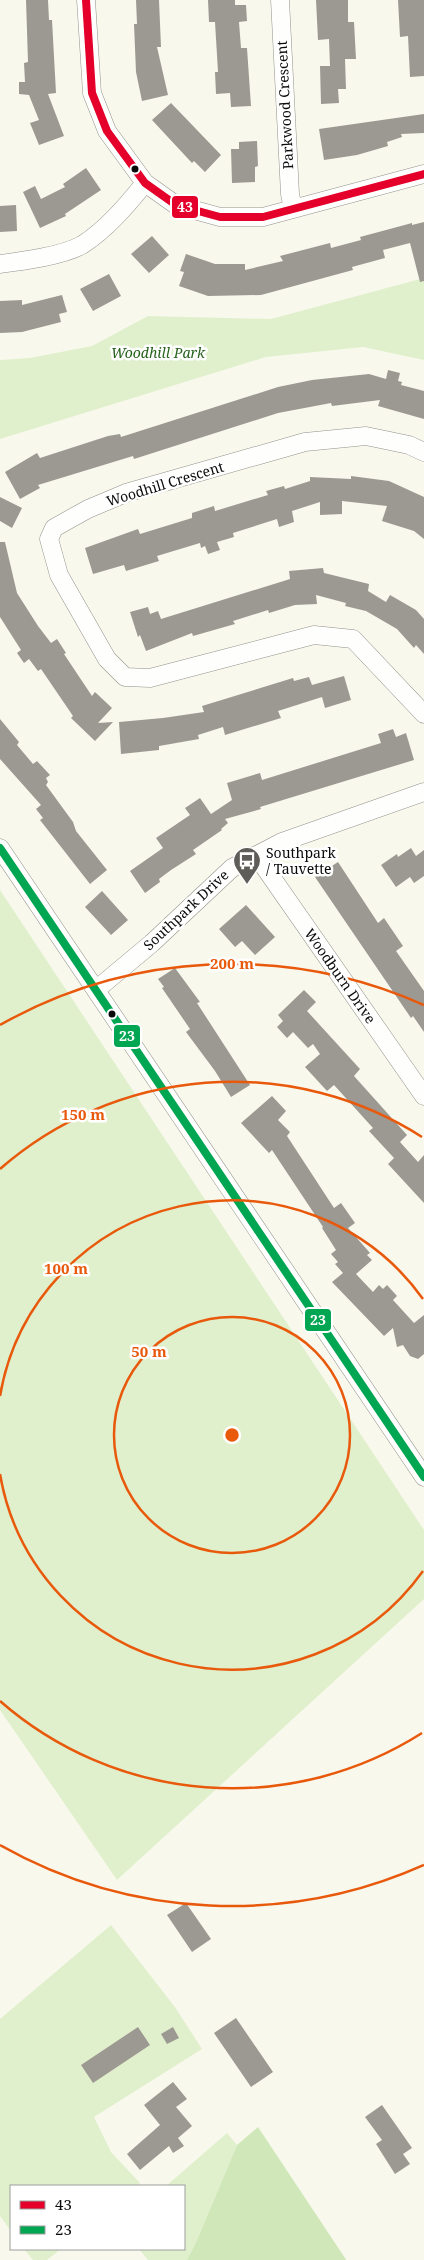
<svg xmlns="http://www.w3.org/2000/svg" width="424" height="2260" viewBox="0 0 424 2260" font-family="'Noto Serif',serif">
  <style>
    .green { fill: #e0f0cc }
    .forest { fill: #d0e8b9 }
    .building { fill: #9c9993 }
    .lines { fill: none; stroke-linecap: round; stroke-linejoin: round }
    .minor-casing { stroke: #92918c; stroke-width: 19 }
    .minor { stroke: #fefefc; stroke-width: 18 }
    .bus-1-casing { stroke: #fff; stroke-width: 11 }
    .bus-2-casing { stroke: #fff; stroke-width: 11 }
    .bus-1 { stroke: #e4002b; stroke-width: 8 }
    .bus-2 { stroke: #00a651; stroke-width: 8 }
    .ring { fill: none; stroke: #e8590c; stroke-width: 2.5 }
    .bus-dot { fill: #0a0a0a; stroke: #fff; stroke-width: 2 }
    .labels { text-anchor: middle; stroke-width: 5; stroke-linejoin: round; paint-order: stroke }
    .street-label { font-size: 14px; fill: #0a0a0a; stroke: #fff }
    .park-label { font-size: 14px; font-style: italic; fill: #25621a; stroke: #fff }
    .poi-label { font-size: 14px; fill: #0a0a0a; stroke: #fff; text-anchor: start }
    .centre { fill: #e8590c; stroke: #fff; stroke-width: 2.5 }
    .ring-label { font-size: 15px; text-anchor: middle; font-weight: bold; fill: #e8590c; stroke: #fff; stroke-width: 5; stroke-linejoin: round; paint-order: stroke }
    .line-badge { stroke: #fff; stroke-width: 2 }
    .badge-label { font-size: 14px; text-anchor: middle; font-weight: bold; fill: #fff }
  </style>
  <rect width="100%" height="100%" fill="#f9f8ed"/>
  <path class="green" d="M424 278V360L363 347 266 357 0 439V360L30 358 92 346 148 316 271 319Z
    M0 890 424 1530V1599L117 1880 0 1710Z
    M111 1925 175 2007 202 2049 94 2117 111 2152 140 2183 137 2186H11V2231L0 2216V2019Z
    M227 2133 237 2145 197 2240 187 2260H148L139 2249H184V2186H166Z
    M24 2249H61L47 2260H33Z"/>
  <path class="forest" d="M258 2127 345 2258 346 2260H187L197 2240 237 2145Z"/>
  <path class="building" d="M26 0H48L49 20H52L56 93 48 94 64 136 39 145 30 123 39 120 29 95 19 94V82H25L24 63 28 62Z
    M136 0H159L161 47H157L168 95 142 101 136 72 134 24H137Z
    M208 0H235V5H246L247 21 239 22 241 48H247L251 106 231 107 230 93 216 94 215 72H218L215 22H209Z
    M316 0H348V22H354L356 59H345L346 89H338L339 103 321 104 320 66H330L329 39 318 40Z
    M398 0H424V76L410 77 408 36 400 37Z
    M171 103 221 155 205 172 194 161 192 163 152 120Z
    M424 114V133L401 134 402 137 387 142 388 146 357 155 324 160 319 129Z
    M257 141 258 166 255 167V182L232 183 231 149H239V142Z
    M86 168 101 190 65 214 66 216 40 228 23 192 35 186 41 199 65 187 63 184Z
    M16 205 17 231 0 232V206Z
    M424 222V281L420 282 410 243 383 250 385 258 352 267 353 270 261 295 208 296 179 286 184 272 180 271 186 254 215 264H245V270L283 261 280 256 330 243 331 248 361 240 360 237 412 223V225Z
    M152 236 169 255 149 273 131 254Z
    M109 274 121 296 93 311 80 289Z
    M62 295 67 312 59 314 61 322 22 332 0 333V301L22 300V305Z
    M388 370 400 373 398 381 402 382 401 385 424 391V419L378 406 380 400 332 406 331 403 278 413 134 459 133 456 38 485 40 488 20 499 5 472 37 453 40 458 108 436 120 434 121 437 278 387 312 380 369 374 386 379Z
    M351 476 389 481 424 497V539L414 531 382 521 387 506 342 501V514L320 515V502L292 511 294 522 279 527 277 519 233 533 234 537 217 542 220 550 208 554 205 546 201 548 200 543 157 556 159 561 126 571 124 565 93 574 85 548 138 529 140 534 192 518V513L214 506 215 511 268 495 266 491 284 486 285 489 310 481V477L351 479Z
    M0 497 22 508 12 528 0 521Z
    M0 542H5L17 593 38 626 51 643 57 639 66 653 64 654 92 696 95 692 112 708 98 723 113 722 95 741 71 718 73 716 41 669 38 671 29 659 24 663 17 653 21 650 0 617Z
    M323 568 324 573 369 584 368 591 386 602 390 595 416 610 424 619V654L416 645 414 648 397 629 366 611 345 606 346 603 316 595 317 604 295 605 269 613 268 610 233 621 235 624 193 636 192 633 146 651 140 635 138 637 130 612 148 607 150 614 158 611 161 619 290 579 289 571Z
    M344 676 351 700 325 708 322 697 278 711 281 718 225 735 223 727 198 735 199 739 159 746V750L121 754 119 722 163 718 204 712 202 706 293 678 294 681 309 677 312 685Z
    M0 719 19 742 17 745 33 764 37 761 50 775 46 778 48 782 46 785 73 822 76 831 107 870 90 884 40 820 43 818 36 809 41 805 0 759Z
    M393 729 396 737 406 733 414 760 260 807 261 809 225 819 228 823 221 829 222 830 193 850 196 854 171 870 159 879 160 882 145 893 130 871 163 848 156 838 190 815 185 808 200 798 211 814 232 800 227 783 260 773 262 780 381 743 378 734Z
    M411 848 416 856 424 850V876L414 883 410 877 396 887 381 865 397 854 398 857Z
    M338 862 378 923 384 918 403 946 396 951 424 991V1032L413 1016 411 1018 315 877Z
    M102 891 128 920 111 935 85 907Z
    M246 905 275 937 255 955 242 941 235 947 219 929Z
    M175 968 200 1002 197 1003 250 1085 231 1097 215 1071 186 1032 190 1029 162 988 164 987 158 979Z
    M304 990 316 1002 307 1011 360 1069 354 1076 407 1135 400 1142 418 1162 424 1155V1203L388 1164 394 1158 369 1131 373 1128 334 1085 327 1091 305 1067 320 1054 313 1044 308 1048 293 1032 287 1038 277 1027 283 1021 278 1015Z
    M272 1096 286 1111 278 1120 290 1132 287 1136 334 1208 341 1203 355 1223 348 1228 370 1253 367 1255 372 1260 356 1274 373 1292 379 1285 383 1289 387 1285 397 1296 393 1300 414 1323 424 1315V1354L418 1359 410 1356 403 1345 397 1347 393 1328 384 1336 332 1282 343 1273 335 1264 338 1262 331 1254 336 1250 322 1228 323 1227 272 1150 269 1153 241 1123Z
    M186 1903 211 1939 192 1952 167 1915Z
    M236 2018 273 2072 251 2087 214 2033Z
    M138 2027 150 2045 93 2083 81 2065Z
    M173 2027 179 2038 167 2044 161 2034Z
    M173 2082 187 2099 176 2107 192 2126 178 2138 184 2146 173 2153 169 2146 140 2170 127 2154 160 2125 144 2105Z
    M382 2105 412 2148 403 2154 410 2164 395 2174 376 2144 382 2140 365 2117Z"/>
  <g class="lines">
    <defs>
      <path id="minor" d="M86 0 92 93 107 131 145 183 176 205 220 217H263L424 174
        M280 0 290 194 293 209
        M0 264C23 261 62 256 82 245 107 229 127 205 145 183
        M424 452 409 445 366 436 305 442 126 493 88 509 54 528 49 539 59 575 107 659 125 677 150 678 314 635 353 639 424 714
        M0 848 424 1477
        M256 855 424 1096
        M97 989 152 943 232 868 282 842 424 792"/>
    </defs>
    <use href="#minor" class="minor-casing"/>
    <use href="#minor" class="minor"/>
    <defs>
      <path id="bus-1" d="M86 0 92 93 107 131 145 183 176 205 220 217H263L424 174"/>
      <path id="bus-2" d="M0 848 424 1477"/>
    </defs>
    <use href="#bus-1" class="bus-1-casing"/>
    <use href="#bus-2" class="bus-2-casing"/>
    <use href="#bus-1" class="bus-1"/>
    <use href="#bus-2" class="bus-2"/>
  </g>
  <g class="ring">
    <circle cx="232" cy="1435" r="118"/>
    <path d="M423 1571A235 235 0 0 1 0 1474M0 1396A235 235 0 0 1 423 1299"/>
    <path d="M422 1733A353 353 0 0 1 0 1701M0 1169A353 353 0 0 1 422 1137"/>
    <path d="M424 1865A471 471 0 0 1 0 1845M0 1025A471 471 0 0 1 424 1005"/>
  </g>
  <defs>
    <symbol id="bus-pin" viewBox="-11 -11 22 30"><path d="M0 17L-7.5 6A9.5 9.5 0 1 1 7.5 6Z" fill="#5e5d59" stroke="#fff"/><path d="M-5-6H5V4H4V6H2V4H-2V6H-4V4H-5ZM-3.5-4V0h7V-4ZM-3.5 1.2v1.5H-2V1.2ZM2 1.2v1.5H3.5V1.2Z" fill="#fff"/></symbol>
  </defs>
  <g fill-rule="evenodd">
    <use href="#bus-pin" x="231" y="845" width="32" height="43"/>
  </g>
  <g class="bus-dot">
    <circle cx="135" cy="169" r="4.5"/>
    <circle cx="112" cy="1014" r="4.5"/>
  </g>
  <g class="labels">
    <g class="street-label">
      <text transform="translate(285 105) rotate(-93)" y="5">Parkwood Crescent</text>
      <text transform="translate(165 484) rotate(-17)" y="5">Woodhill Crescent</text>
      <text transform="translate(186 910) rotate(-43)" y="5">Southpark Drive</text>
      <text transform="translate(340 976) rotate(55)" y="5">Woodburn Drive</text>
    </g>
    <g class="park-label">
      <text x="158" y="358">Woodhill Park</text>
    </g>
    <g class="poi-label">
      <text x="266" y="858">Southpark<tspan x="266" dy="16">/ Tauvette</tspan></text>
    </g>
  </g>
  <circle cx="232" cy="1435" r="8" class="centre"/>
  <g class="ring-label">
    <text x="232" y="969">200 m</text>
    <text x="83" y="1120">150 m</text>
    <text x="66" y="1274">100 m</text>
    <text x="149" y="1357">50 m</text>
  </g>
  <g class="line-badge">
    <rect x="171" y="195" width="28" height="24" rx="5" fill="#e4002b"/>
    <rect x="113" y="1024" width="28" height="24" rx="5" fill="#00a651"/>
    <rect x="304" y="1308" width="28" height="24" rx="5" fill="#00a651"/>
  </g>
  <g class="badge-label">
    <text x="185" y="212">43</text>
    <text x="127" y="1041">23</text>
    <text x="318" y="1325">23</text>
  </g>
  <rect x="10" y="2185" width="175" height="65" fill="#ffffff" stroke="#9d9d9d"/>
  <rect x="20" y="2201" width="25" height="8" fill="#e4002b" stroke="#9d9d9d"/>
  <text x="55" y="2210" font-size="15" fill="#0a0a0a">43</text>
  <rect x="20" y="2226" width="25" height="8" fill="#00a651" stroke="#9d9d9d"/>
  <text x="55" y="2235" font-size="15" fill="#0a0a0a">23</text>
</svg>
